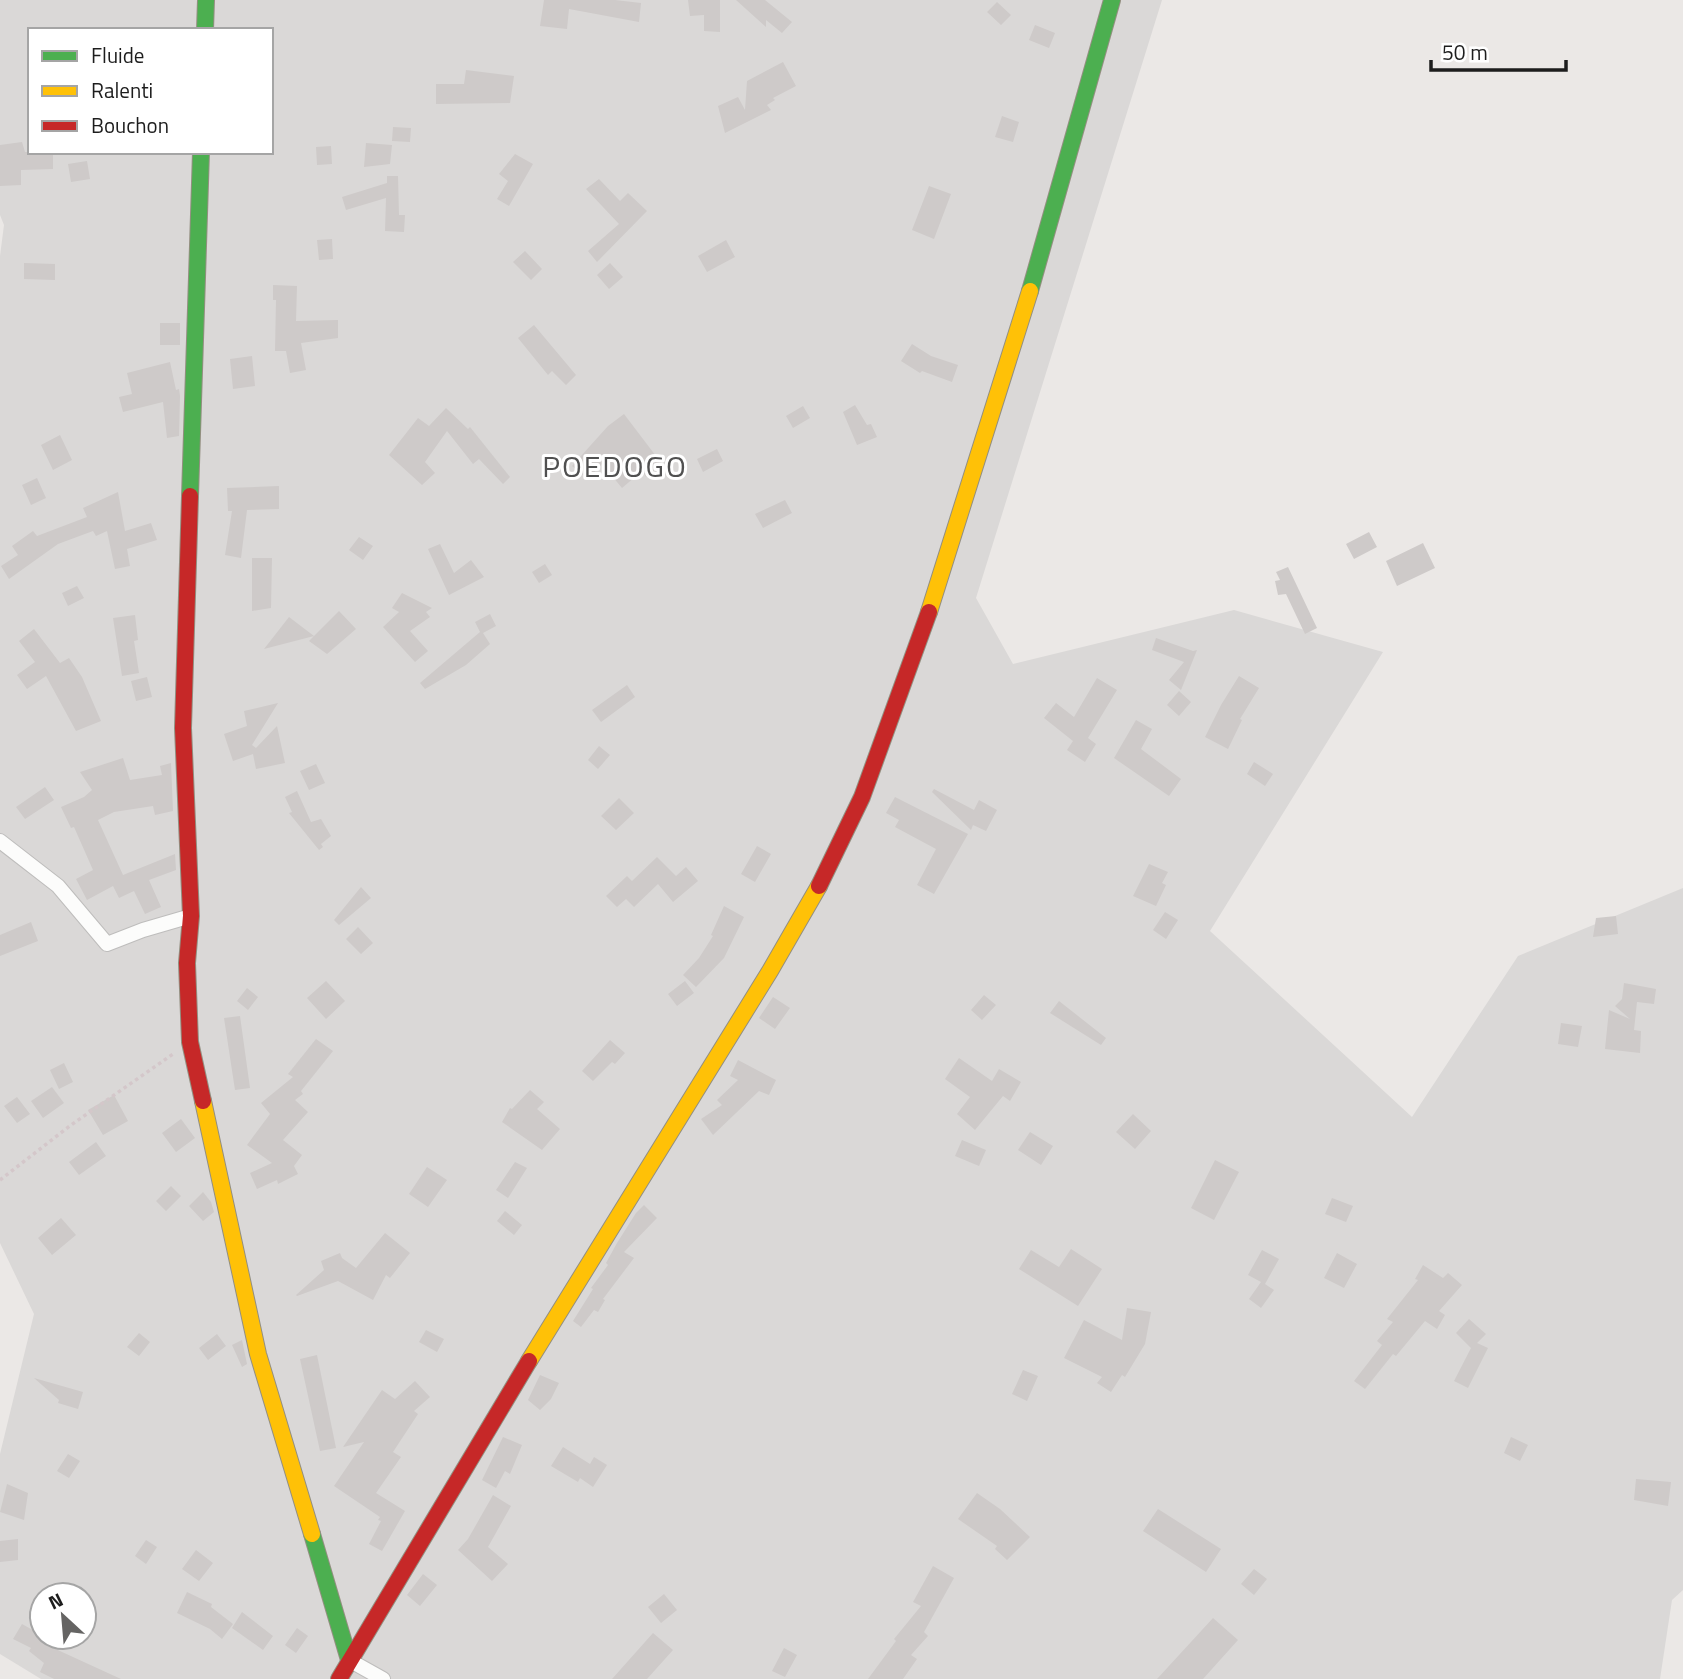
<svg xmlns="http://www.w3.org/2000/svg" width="1683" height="1679" viewBox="0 0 1683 1679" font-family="'Titillium Web',sans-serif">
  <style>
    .residential { fill: #dad8d7; fill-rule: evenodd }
    .building { fill: #cecac9 }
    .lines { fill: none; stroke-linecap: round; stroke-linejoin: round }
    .street-casing { stroke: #bebdbc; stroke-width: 16 }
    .fast-casing { stroke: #938f80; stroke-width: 18 }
    .slow-casing { stroke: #938f80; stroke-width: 18 }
    .jam-casing { stroke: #938f80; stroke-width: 18 }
    .path { stroke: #d4c7ca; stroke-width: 3.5; stroke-dasharray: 3.5 3.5; stroke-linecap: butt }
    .street { stroke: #fcfcfb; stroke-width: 14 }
    .fast { stroke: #4caf50; stroke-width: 16 }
    .slow { stroke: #ffc107; stroke-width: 16 }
    .jam { stroke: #c62828; stroke-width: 16 }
    .labels { text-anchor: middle; stroke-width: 6; stroke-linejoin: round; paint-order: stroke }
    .quarter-label { font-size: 30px; letter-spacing: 2px; fill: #505050; stroke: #fff }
  </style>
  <rect width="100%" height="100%" fill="#ebe8e6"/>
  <path class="residential" d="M0 0H1162L976 598 1013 664 1234 610 1383 652 1210 931 1412 1117 1518 956 1683 888V1590L1672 1600 1660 1679H41L0 1654V1454L34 1314 0 1243V256L4 225 0 215ZM30 30H271V152H30ZM42 1595H84V1637H42Z"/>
  <path class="building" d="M544 0H615L641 3 639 22 569 9 567 29 540 26Z
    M688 0H720V32L704 31V15L690 16Z
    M736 0H765L792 22 782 33 766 20V27Z
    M997 2 1011 15 1001 25 987 12Z
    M1035 25 1055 33 1049 48 1029 40Z
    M783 62 796 86 773 98 775 100 767 105 771 110 725 133 718 106 738 97 745 110 747 81Z
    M466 70 514 76 510 103 436 104V84H464Z
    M1002 116 1019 122 1013 142 995 137Z
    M393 127 411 128 410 142 392 141Z
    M22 142 25 152H53V169L21 170V185L0 186V145Z
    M366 143 392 145 390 164 364 167Z
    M331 146 332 164 317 165 316 147Z
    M515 154 533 164 509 206 497 199 508 181 499 174Z
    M87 161 90 179 71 182 68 164Z
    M387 176H398L399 215H405L404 232 385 231 386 198 346 210 342 197 387 183Z
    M599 179 620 201 628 193 647 211 597 262 588 251 619 224 586 189Z
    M929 186 951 194 934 239 912 230Z
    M332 239 333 259 319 260 317 240Z
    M726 240 735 257 707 272 698 256Z
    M525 251 542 269 531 280 513 262Z
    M24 263 55 264V280L24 279Z
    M610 263 623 277 609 289 597 275Z
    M273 285 297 286 296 321 338 320V338L301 343 306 370 290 373 286 351H275L276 300H273Z
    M160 323H180V345H160Z
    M534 325 576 375 566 385 552 371 548 375 518 338Z
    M912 344 931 356 958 365 952 382 922 371 920 373 901 361Z
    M252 356 255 386 233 389 230 359Z
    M170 362 176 390 179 389 180 396 179 436 167 438 163 402 123 412 119 397 132 394 127 373Z
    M855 405 867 425 871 424 877 437 857 445 843 412Z
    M803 406 810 418 793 428 786 416Z
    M446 408 468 429 470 427 510 477 503 484 479 459 473 464 447 431 425 462 435 473 422 485 389 455 418 418 429 426Z
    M624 414 662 464 646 477 642 471 622 488 602 464 588 479 572 466 608 426Z
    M60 435 72 460 53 470 41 445Z
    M717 449 723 461 703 472 697 459Z
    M37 478 46 498 31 505 22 485Z
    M279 486V509L247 510 241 558 225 555 232 511H228L227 488Z
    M118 492 125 531 151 523 157 540 127 549 130 566 115 569 107 531 96 536 93 531 58 544 9 579 1 566 18 555 12 546 33 531 37 536 87 517 83 508Z
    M785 500 792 513 763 528 755 514Z
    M1369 532 1377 547 1354 559 1346 544Z
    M359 537 373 546 363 560 349 550Z
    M1423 543 1435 568 1397 586 1386 561Z
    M440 544 454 573 471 560 484 577 449 595 428 549Z
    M252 558H272L271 608 252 611Z
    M545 564 552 575 539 583 532 572Z
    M1288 567 1317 628 1305 634 1286 594 1278 595 1275 581 1280 580 1276 572Z
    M77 586 84 598 68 606 62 593Z
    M402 593 432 608 426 612 430 617 410 631 428 651 415 662 383 627 399 612 392 608Z
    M339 611 356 629 327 654 309 641Z
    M490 614 496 626 483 633 490 644 466 665 425 689 420 683 480 632 475 622Z
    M135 615 138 640 134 641 139 673 122 676 113 618Z
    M289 617 314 636 264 649Z
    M34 629 60 663 69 658 82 677 101 721 76 731 46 676 27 689 17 675 35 662 19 641Z
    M1156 638 1193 651 1197 650 1181 690 1169 680 1184 662 1152 650Z
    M1239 676 1259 688 1240 719 1242 720 1228 749 1205 737 1221 705Z
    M147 677 152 697 136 701 131 681Z
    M1097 678 1117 690 1088 738 1096 744 1085 762 1067 750 1073 741 1044 718 1056 703 1074 717Z
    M627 685 635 697 601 722 592 710Z
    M1179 691 1191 702 1179 716 1167 705Z
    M278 703 252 745 256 748 277 726 285 763 256 769 253 754 233 761 224 734 247 726 244 711Z
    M1136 720 1152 729 1141 749 1181 779 1169 796 1114 758Z
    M599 746 610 755 598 769 588 760Z
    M123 758 130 780 162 775 160 766 171 763 173 811 155 815 153 806 114 812 98 820 123 875 175 854 176 870 149 880 161 907 145 914 134 891 119 898 113 886 87 900 76 879 93 870 74 827 71 828 61 807 84 797 92 790 80 772Z
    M1254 762 1273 774 1265 786 1247 774Z
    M316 764 325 783 309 790 300 771Z
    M45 787 54 800 25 819 16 807Z
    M934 789 974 810 979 800 997 810 986 831 973 825 971 830 932 792Z
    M297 791 311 822 321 819 331 836 321 844 323 847 319 850 289 813 292 812 285 797Z
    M895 797 968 834 934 894 917 885 936 849 895 827 899 820 886 813Z
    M619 798 634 813 616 830 601 816Z
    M757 846 771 854 755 882 741 874Z
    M657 857 676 876 686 867 698 881 673 902 658 884 634 907 626 899 617 907 606 896 627 876 632 881Z
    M1149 864 1168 872 1162 883 1166 885 1156 906 1133 896Z
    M361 887 371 898 339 925 334 920Z
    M724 906 744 917 724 958 696 987 683 975 699 958 713 936 711 935Z
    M1165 912 1178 920 1166 939 1153 930Z
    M1616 916 1618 934 1593 937 1596 918Z
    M31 922 38 941 0 956V935Z
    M358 927 373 943 361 954 346 939Z
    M326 981 345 1001 326 1019 307 998Z
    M685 981 694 993 677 1006 668 994Z
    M1624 983 1656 989 1654 1004 1637 1002 1634 1030 1641 1031 1640 1053 1605 1049 1609 1010 1630 1019 1615 1006 1622 999Z
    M247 988 258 997 248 1010 237 1001Z
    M984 995 996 1005 982 1020 971 1010Z
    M773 997 790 1008 775 1029 759 1018Z
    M1059 1001 1106 1038 1101 1045 1050 1013Z
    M240 1016 250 1088 235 1090 224 1018Z
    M1561 1023 1582 1026 1578 1047 1558 1044Z
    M316 1039 333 1051 301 1091 303 1094 295 1100 308 1112 283 1140 302 1155 294 1166 298 1174 278 1184 277 1180 257 1189 250 1173 272 1163 247 1145 270 1114 261 1103 293 1077 288 1074Z
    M610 1040 625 1053 615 1064 612 1062 593 1081 582 1071Z
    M959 1058 992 1081 999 1069 1021 1082 1010 1101 1003 1096 975 1130 957 1114 970 1097 945 1079Z
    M738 1060 776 1080 769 1095 759 1091 713 1135 701 1119 722 1105 717 1100 738 1080 730 1076Z
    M64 1063 73 1082 59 1089 50 1070Z
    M52 1087 64 1103 43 1118 31 1101Z
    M530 1090 544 1102 537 1109 560 1129 542 1150 502 1122 510 1108 512 1109Z
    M114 1095 128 1121 103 1135 88 1110Z
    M17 1097 30 1114 17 1123 4 1106Z
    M1133 1114 1151 1131 1135 1149 1116 1132Z
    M181 1119 195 1138 176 1152 162 1133Z
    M1030 1132 1053 1146 1041 1165 1018 1150Z
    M962 1140 986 1150 979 1166 955 1156Z
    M96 1142 106 1156 79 1175 69 1162Z
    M1215 1160 1239 1172 1214 1220 1191 1208Z
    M515 1162 527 1168 508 1198 496 1190Z
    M427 1167 447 1180 428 1207 409 1194Z
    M171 1186 181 1196 166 1211 156 1201Z
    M203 1192 211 1202 214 1212 203 1221 189 1206Z
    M1332 1198 1353 1206 1346 1222 1325 1214Z
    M644 1205 657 1218 624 1252 634 1258 603 1299 605 1300 598 1312 594 1310 581 1327 573 1321 593 1289 591 1288 608 1265 606 1263 617 1243 636 1213Z
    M505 1211 522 1225 514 1235 497 1221Z
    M61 1218 76 1235 52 1255 38 1238Z
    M385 1233 410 1253 390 1278 386 1275 373 1300 338 1281 297 1296 296 1295 324 1270 321 1261 340 1253 342 1258 356 1268Z
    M1071 1249 1102 1269 1078 1306 1019 1269 1031 1250 1059 1267Z
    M1262 1250 1279 1259 1265 1284 1274 1290 1261 1308 1249 1299 1261 1282 1248 1275Z
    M1337 1253 1357 1264 1344 1288 1324 1278Z
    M1423 1265 1443 1278 1448 1273 1462 1285 1439 1311 1445 1315 1437 1329 1425 1321 1396 1356 1393 1354 1365 1389 1354 1381 1382 1345 1377 1341 1393 1322 1387 1319 1418 1280 1415 1279Z
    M1127 1308 1151 1312 1145 1344 1125 1377 1122 1375 1111 1392 1097 1383 1102 1377 1064 1358 1084 1320 1122 1340Z
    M1469 1319 1486 1334 1477 1343 1488 1348 1468 1388 1454 1381 1471 1348 1456 1333Z
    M426 1330 444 1339 437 1352 419 1342Z
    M139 1333 150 1342 139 1356 127 1347Z
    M217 1334 226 1346 208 1360 199 1348Z
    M242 1340 247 1364 242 1367 232 1345Z
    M317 1355 336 1448 320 1451 300 1359Z
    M1023 1370 1038 1376 1027 1401 1012 1394Z
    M540 1375 559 1383 551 1399 540 1410 528 1400Z
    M34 1378 83 1392 78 1409 58 1403 59 1400Z
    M415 1381 430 1397 414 1411 418 1414 393 1452 401 1457 376 1493 405 1511 382 1551 369 1544 381 1521 378 1520 380 1517 334 1486 364 1442 343 1447 382 1390 395 1399Z
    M503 1437 522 1445 510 1474 505 1471 496 1488 482 1480Z
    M1511 1437 1528 1445 1520 1461 1504 1453Z
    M563 1447 590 1464 594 1457 607 1465 593 1487 580 1478 578 1482 551 1466Z
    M68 1454 80 1461 69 1478 57 1471Z
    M1636 1479 1671 1482 1668 1506 1634 1500Z
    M7 1484 28 1493 24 1520 0 1512Z
    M977 1493 1000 1509 1030 1537 1007 1560 995 1549 997 1546 958 1519Z
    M493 1495 511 1506 488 1547 508 1564 492 1581 458 1550 468 1539Z
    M1158 1509 1221 1549 1206 1572 1143 1531Z
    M18 1539V1560L0 1562V1541Z
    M146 1540 157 1547 146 1564 135 1556Z
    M196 1550 213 1563 199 1581 182 1569Z
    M933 1566 954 1578 924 1632 928 1636 911 1655 917 1659 903 1679H868L896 1641 894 1639 921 1606 913 1602Z
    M1254 1569 1267 1579 1254 1595 1241 1584Z
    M423 1574 437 1585 420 1606 407 1595Z
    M187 1592 212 1604 211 1607 233 1624 222 1639 210 1629 177 1613Z
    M664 1594 677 1610 661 1623 648 1607Z
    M242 1612 273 1636 263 1650 232 1628Z
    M1213 1618 1238 1640 1203 1679H1157Z
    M22 1624 38 1633 36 1636 49 1646 121 1679H54L40 1672 44 1663 29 1651 31 1648 13 1639Z
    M297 1628 308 1636 296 1653 285 1645Z
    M653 1633 673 1650 647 1679H612Z
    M784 1648 797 1655 785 1677 772 1671Z"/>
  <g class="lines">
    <defs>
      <path id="street" d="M0 841 58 886 107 944 143 930 191 916
        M349 1660 383 1679"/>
      <path id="fast" d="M205 30 206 0
        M1030 291 1112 0
        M190 496 201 152
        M312 1534 349 1660"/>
      <path id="slow" d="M929 612 1030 291
        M203 1101 258 1354 312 1534
        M529 1361 770 971 819 886"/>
      <path id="jam" d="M190 496 183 728 191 916 187 963 190 1042 203 1101
        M819 886 862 797 929 612
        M339 1679 529 1361"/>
    </defs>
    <use href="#street" class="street-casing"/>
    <use href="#fast" class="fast-casing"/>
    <use href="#slow" class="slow-casing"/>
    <use href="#jam" class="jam-casing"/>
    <path class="path" d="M0 1180 71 1125 173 1054"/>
    <use href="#street" class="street"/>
    <use href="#fast" class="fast"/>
    <use href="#slow" class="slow"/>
    <use href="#jam" class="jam"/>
  </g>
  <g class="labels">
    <g class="quarter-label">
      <text x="615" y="477">POEDOGO</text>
    </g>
  </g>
  <rect x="28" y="28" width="245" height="126" fill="#ffffff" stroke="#a5a5a5" stroke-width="2"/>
  <rect x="42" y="51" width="35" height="10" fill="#4caf50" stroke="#a5a5a5" stroke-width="2"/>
  <text x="91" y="63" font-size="21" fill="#1d1d1d">Fluide</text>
  <rect x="42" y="86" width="35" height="10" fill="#ffc107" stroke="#a5a5a5" stroke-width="2"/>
  <text x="91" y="98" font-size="21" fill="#1d1d1d">Ralenti</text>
  <rect x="42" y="121" width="35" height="10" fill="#c62828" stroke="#a5a5a5" stroke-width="2"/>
  <text x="91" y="133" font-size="21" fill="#1d1d1d">Bouchon</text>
  <g transform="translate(63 1616) rotate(334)"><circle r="33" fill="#ffffff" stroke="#a5a5a5" stroke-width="2"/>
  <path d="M0-5L12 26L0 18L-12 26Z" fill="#656463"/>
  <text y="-10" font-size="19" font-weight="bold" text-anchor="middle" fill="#1d1d1d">N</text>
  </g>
  <path d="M1431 60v10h135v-10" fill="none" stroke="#1d1d1d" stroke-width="3.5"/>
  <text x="1442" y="60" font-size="21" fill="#1d1d1d" stroke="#ffffff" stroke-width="5" paint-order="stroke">50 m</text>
</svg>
